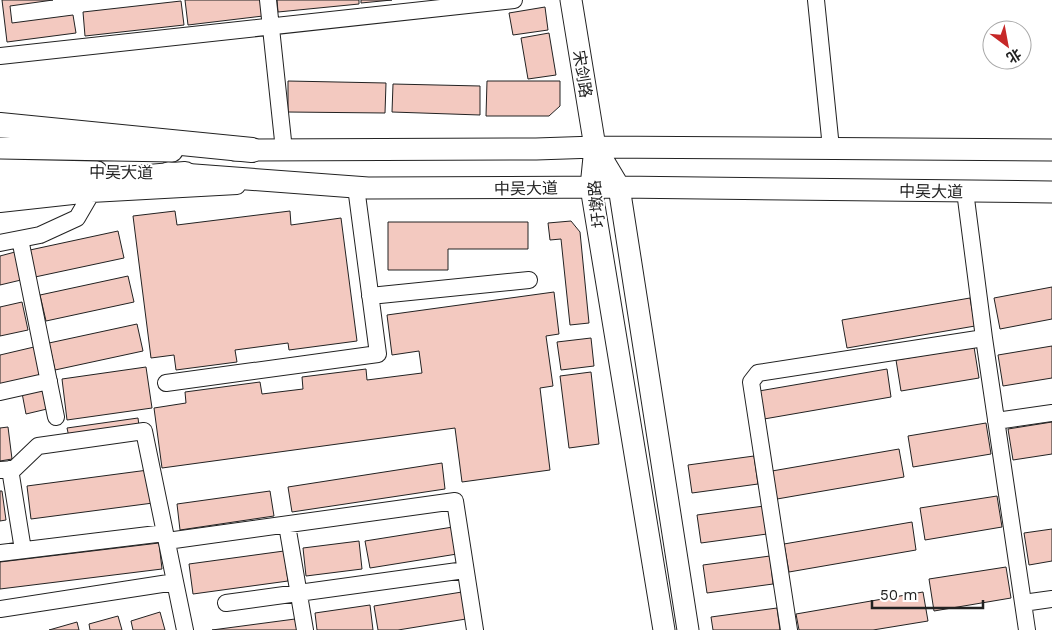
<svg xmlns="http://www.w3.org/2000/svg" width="1052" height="630" viewBox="0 0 1052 630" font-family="'Work Sans','Noto Sans SC',sans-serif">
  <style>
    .building { fill: #f3c9c0; stroke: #222 }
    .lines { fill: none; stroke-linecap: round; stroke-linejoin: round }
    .minor-casing { stroke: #222; stroke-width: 18 }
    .major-casing { stroke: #222; stroke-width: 23 }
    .highway-casing { stroke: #222; stroke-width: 26 }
    .minor { stroke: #fff; stroke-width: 16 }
    .major { stroke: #fff; stroke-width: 21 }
    .highway { stroke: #fff; stroke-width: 24 }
    .labels { text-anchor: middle; stroke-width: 4; stroke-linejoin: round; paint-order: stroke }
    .street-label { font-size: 16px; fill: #222; stroke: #fff }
  </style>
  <rect width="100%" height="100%" fill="#fff"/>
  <path class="building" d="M2 0H53L10 6 12 23 73 15 76 33 7 42Z
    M185 0H261L263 16 188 25Z
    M277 0H359V4L278 12Z
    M361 0H392L361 3Z
    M181 1 184 25 85 36 83 12Z
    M545 7 548 30 513 35 509 13Z
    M549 33 556 75 528 79 521 38Z
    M288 81 386 83 385 113 288 112Z
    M487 81H560V106L549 116H486Z
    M393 84 480 86V115L392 112Z
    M175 211 177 225 290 211 291 225 341 218 357 341 289 350 288 343 235 350 237 362 176 370 174 355 151 358 133 216Z
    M571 221 580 232 589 323 570 325 561 239 550 240 548 223Z
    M388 222H528V249H448V270H388Z
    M118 231 124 258 35 277 30 250Z
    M15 252 21 280 0 285V256Z
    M128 276 134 302 46 321 40 295Z
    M1052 287V319L1000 329 994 298Z
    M554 292 559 334 546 336 553 386 540 388 550 470 462 482 455 428 162 468 154 408 186 403 185 392 260 382 262 394 303 389 302 377 366 369 367 380 422 373 419 351 392 355 387 315Z
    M970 298 975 326 847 348 842 320Z
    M22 302 28 330 0 336V307Z
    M137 324 143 351 55 370 49 343Z
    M591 338 594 366 561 370 557 342Z
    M1052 346V378L1003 386 998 355Z
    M34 347 40 375 0 384V355Z
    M974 347 979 378 901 391 896 360Z
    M146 367 152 408 67 420 62 379Z
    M887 369 891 397 764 419 759 391Z
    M591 372 599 444 569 448 560 376Z
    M42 388 47 409 26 414 22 393Z
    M138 418 139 426 69 437 67 428Z
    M1052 422V454L1013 460 1008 429Z
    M986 423 991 454 913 467 908 436Z
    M8 427 12 459 0 461V428Z
    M899 449 904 477 777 499 772 471Z
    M754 456 758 484 692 493 688 465Z
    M442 463 445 489 292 512 288 487Z
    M148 470 153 503 31 519 27 486Z
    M0 491H2L6 520 0 521Z
    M270 491 274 516 180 530 177 504Z
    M997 496 1002 527 925 540 920 508Z
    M764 506 767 534 701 543 697 515Z
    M912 522 916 550 789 572 784 544Z
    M453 527 457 554 370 568 365 541Z
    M1052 529V561L1029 565 1024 533Z
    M359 541 362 569 306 576 303 548Z
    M159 543 162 569 0 589V562Z
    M284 551 288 581 193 594 189 564Z
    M770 556 773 584 707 593 703 565Z
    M1006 567 1011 598 934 611 929 579Z
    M462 592 466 619 398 630H378L374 606Z
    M923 592 928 621 873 630H799L796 614Z
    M370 605 373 630H317L315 613Z
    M777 608 780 630H713L711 617Z
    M160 612 165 630H133L131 621Z
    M118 616 122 630H90L89 624Z
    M295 619 297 630H212Z
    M77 622 79 630H49Z"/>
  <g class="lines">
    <defs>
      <path id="minor" d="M268 0 284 150
        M816 0 831 148
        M0 56 514 0
        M965 191 984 338 1027 630
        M0 204 91 194 237 186
        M20 239 56 417
        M0 243 40 235 77 218 91 194
        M370 296 529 280
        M166 383 378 354 356 187
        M0 392 49 381
        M996 421 1052 413
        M10 469 23 550
        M0 470 14 469 38 446 144 431 185 630
        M287 525 305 630
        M167 541 455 501 475 630
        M0 553 165 533
        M226 603 465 570
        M1023 603 1052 599
        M0 609 175 582
        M789 630 751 382 758 373 984 338"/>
      <path id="major" d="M571 0 595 147 591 187 664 630
        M595 147 619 187 688 630
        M0 148 172 151
        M235 150 536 149 595 147 1052 150
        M0 170 97 172
        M168 173 368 188 619 187 1052 192"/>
      <path id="highway" d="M0 125 252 150
        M0 189 185 174"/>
    </defs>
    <use href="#minor" class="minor-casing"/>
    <use href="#major" class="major-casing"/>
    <use href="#highway" class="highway-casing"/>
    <use href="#minor" class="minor"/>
    <use href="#major" class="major"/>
    <use href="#highway" class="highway"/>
  </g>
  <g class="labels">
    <g class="street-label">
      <text transform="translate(583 74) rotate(81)" y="6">宋剑路</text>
      <text transform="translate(121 172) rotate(1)" y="6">中吴大道</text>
      <text transform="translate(526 188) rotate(-1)" y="6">中吴大道</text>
      <text transform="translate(931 191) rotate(1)" y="6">中吴大道</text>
      <text transform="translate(596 204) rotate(-96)" y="6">圩墩路</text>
    </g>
  </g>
  <g transform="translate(1007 45) rotate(148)"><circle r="24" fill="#ffffff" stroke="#a7a7a7"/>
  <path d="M0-4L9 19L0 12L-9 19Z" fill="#c62828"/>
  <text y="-8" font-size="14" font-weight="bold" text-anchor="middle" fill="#222222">北</text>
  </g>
  <path d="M872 600v8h111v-8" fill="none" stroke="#222222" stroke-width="2.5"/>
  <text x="880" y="600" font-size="15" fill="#222222" stroke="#ffffff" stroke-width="4" paint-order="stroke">50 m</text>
</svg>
